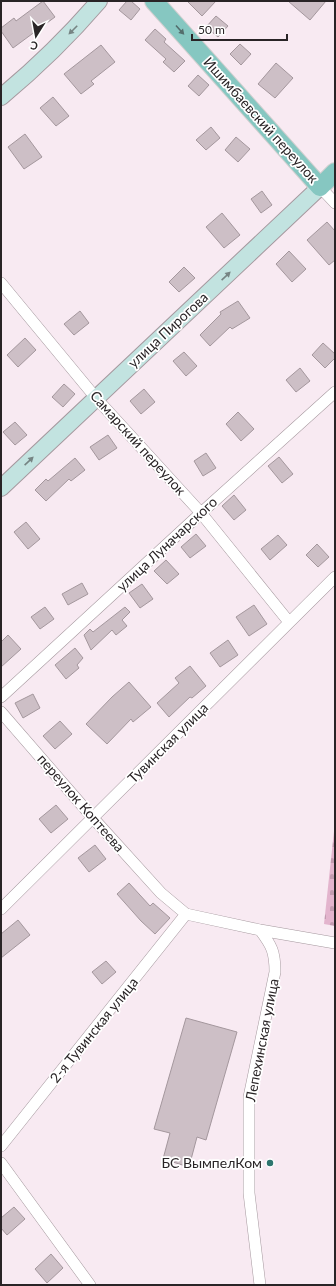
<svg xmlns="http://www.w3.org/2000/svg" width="336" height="1286" viewBox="0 0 336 1286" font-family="Lato,sans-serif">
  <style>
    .cemetery { fill: url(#cemetery-stones) }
    .building { fill: #cdbfc6; stroke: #a4979d }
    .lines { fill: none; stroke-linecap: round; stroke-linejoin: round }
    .minor-casing { stroke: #a5989e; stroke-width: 12 }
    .secondary-casing { stroke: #a5989e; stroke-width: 18 }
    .primary-casing { stroke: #d0cfcf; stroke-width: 20 }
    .minor { stroke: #fff; stroke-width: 11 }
    .secondary { stroke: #c2e3e0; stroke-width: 16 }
    .primary { stroke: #86c7c1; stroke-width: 18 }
    .oneway { fill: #768483 }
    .oneway2 { fill: #536d6c }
    .poi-dot { fill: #2e756e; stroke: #fff; stroke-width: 1.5 }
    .labels { text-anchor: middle; stroke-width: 3.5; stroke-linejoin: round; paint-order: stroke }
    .street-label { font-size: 14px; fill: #292426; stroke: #fff }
    .poi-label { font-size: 14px; fill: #292426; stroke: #fff; text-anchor: end }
  </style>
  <defs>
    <pattern id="cemetery-stones" width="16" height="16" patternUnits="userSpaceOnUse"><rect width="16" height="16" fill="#e3b4cd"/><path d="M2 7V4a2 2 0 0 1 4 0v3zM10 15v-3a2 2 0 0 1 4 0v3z" fill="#c39bb0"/></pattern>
  </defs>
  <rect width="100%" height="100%" fill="#f8eaf2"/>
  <path class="cemetery" d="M335 822V926L324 924Z"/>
  <path class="building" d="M43 1 55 17 13 48 1 31V28L14 18 16 21Z
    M127 1H131L140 9 131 20 119 10Z
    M187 1H216L202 16Z
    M288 1H326L310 20Z
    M216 16 228 26 218 37 206 27Z
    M155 29 166 39 164 42 185 61 174 72 163 62 166 59 145 40Z
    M240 44 251 54 241 65 230 54Z
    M101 45 115 62 91 81 94 84 81 94 64 74Z
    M276 63 293 78 275 98 258 84Z
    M198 75 209 85 199 96 188 86Z
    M53 97 69 116 56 126 40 108Z
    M211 127 220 138 206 150 196 140Z
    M25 134 42 157 24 169 8 147Z
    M236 137 250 149 238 162 225 150Z
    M262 191 272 205 261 213 251 199Z
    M222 213 240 235 224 248 206 227Z
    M327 222 335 231V260L329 265 307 240Z
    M289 251 306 269 292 282 276 264Z
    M184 267 195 278 179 292 169 282Z
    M238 301 250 318 232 329 230 327 210 346 200 335 221 314 220 312Z
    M80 311 89 323 74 335 64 324Z
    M25 338 36 350 18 367 7 355Z
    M323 343 335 354V358L325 368 312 355Z
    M184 352 197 366 186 376 173 361Z
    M300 368 310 381 296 392 286 380Z
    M64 384 75 394 63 407 52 397Z
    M144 389 155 402 141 414 130 401Z
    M238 412 254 429 241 441 226 424Z
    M15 422 27 435 15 445 3 432Z
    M108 435 117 448 99 460 90 447Z
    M206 453 216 468 203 476 194 461Z
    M279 457 293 474 282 483 268 466Z
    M75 458 85 470 71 481 69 479 46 501 35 490 46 479 48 481Z
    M234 495 246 510 234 520 222 506Z
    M26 522 40 539 28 549 14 532Z
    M196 534 206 546 190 558 181 547Z
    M278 535 287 545 270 560 261 549Z
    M317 544 329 557 318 567 306 555Z
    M166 560 179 574 167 584 154 571Z
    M82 583 88 594 68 605 62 594Z
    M142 584 153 599 140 608 129 593Z
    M254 605 267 624 249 636 236 617Z
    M45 607 54 619 40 629 31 617Z
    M125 607 130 612 122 620 127 626 116 635 112 630 91 650 84 635 90 629 93 632Z
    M8 635 21 649 1 667V642Z
    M228 640 238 655 220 667 210 653Z
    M75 648 83 658 77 665 79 668 66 679 55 665Z
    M190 666 206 686 192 698 190 697 169 717 157 703 179 683 175 678Z
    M129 682 151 707 133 722 131 719 107 744 86 724 112 697Z
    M33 694 40 708 23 718 15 703Z
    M60 721 72 734 55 749 43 736Z
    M56 805 68 819 51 833 39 819Z
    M95 845 106 859 89 872 78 858Z
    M129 883 150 906 153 903 170 918 155 934 141 921 117 894Z
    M18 920 30 935 1 958V934Z
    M106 961 116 972 102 984 92 972Z
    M186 1018 237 1032 206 1140 197 1137 189 1167 163 1159 170 1133 154 1129Z
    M14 1207 25 1219 7 1235 1 1228V1218Z
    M51 1254 63 1268 47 1283 35 1269Z"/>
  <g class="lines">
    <defs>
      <path id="minor" d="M320 187 335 203
        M1 283 96 398 201 513 289 622
        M1 697 201 513 335 392
        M1 712 93 818 161 893 186 914 260 930C272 946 275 952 275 972L249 1097V1193L260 1285
        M1 909 335 577
        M260 930 335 943
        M1 1146 186 914
        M1 1163 90 1285"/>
      <path id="secondary" d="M1 97C36 68 69 36 99 1
        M1 488 320 187"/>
      <path id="primary" d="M154 1 320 187 335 172"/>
    </defs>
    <use href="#minor" class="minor-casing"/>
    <use href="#secondary" class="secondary-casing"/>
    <use href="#primary" class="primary-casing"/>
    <use href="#minor" class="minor"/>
    <use href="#secondary" class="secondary"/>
    <use href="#primary" class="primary"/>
  </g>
  <defs><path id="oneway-solid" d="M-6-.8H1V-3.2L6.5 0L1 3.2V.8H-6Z"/></defs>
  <g class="oneway">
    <use href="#oneway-solid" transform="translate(73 30) rotate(135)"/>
    <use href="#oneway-solid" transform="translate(226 276) rotate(-43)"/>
    <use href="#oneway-solid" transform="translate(29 461) rotate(-43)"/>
  </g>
  <use class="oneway2" href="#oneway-solid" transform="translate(180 30) rotate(48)"/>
  <circle class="poi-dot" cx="270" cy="1163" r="4"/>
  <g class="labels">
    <g class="street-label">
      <text transform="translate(261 120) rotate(48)" y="5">Ишимбаевский переулок</text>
      <text transform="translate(168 330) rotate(-43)" y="5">улица Пирогова</text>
      <text transform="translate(138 443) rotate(48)" y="5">Самарский переулок</text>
      <text transform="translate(167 544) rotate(-43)" y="5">улица Луначарского</text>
      <text transform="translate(168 743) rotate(-45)" y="5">Тувинская улица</text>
      <text transform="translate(81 803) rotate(49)" y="5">переулок Коптеева</text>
      <text transform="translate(94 1030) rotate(-51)" y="5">2-я Тувинская улица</text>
      <text transform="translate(262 1040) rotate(-79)" y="5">Лепехинская улица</text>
    </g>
    <g class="poi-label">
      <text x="262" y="1168">БС ВымпелКом</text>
    </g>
  </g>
  <rect width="336" height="1286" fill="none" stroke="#292426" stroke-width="4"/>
  <g transform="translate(36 36) rotate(191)" stroke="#ffffff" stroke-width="3" paint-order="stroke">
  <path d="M0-3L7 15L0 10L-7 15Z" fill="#292426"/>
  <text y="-6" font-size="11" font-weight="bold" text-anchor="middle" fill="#292426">С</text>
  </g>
  <path d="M192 34v6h95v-6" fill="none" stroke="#292426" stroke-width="2"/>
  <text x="198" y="34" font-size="12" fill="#292426" stroke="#ffffff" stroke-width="3" paint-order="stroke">50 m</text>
</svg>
